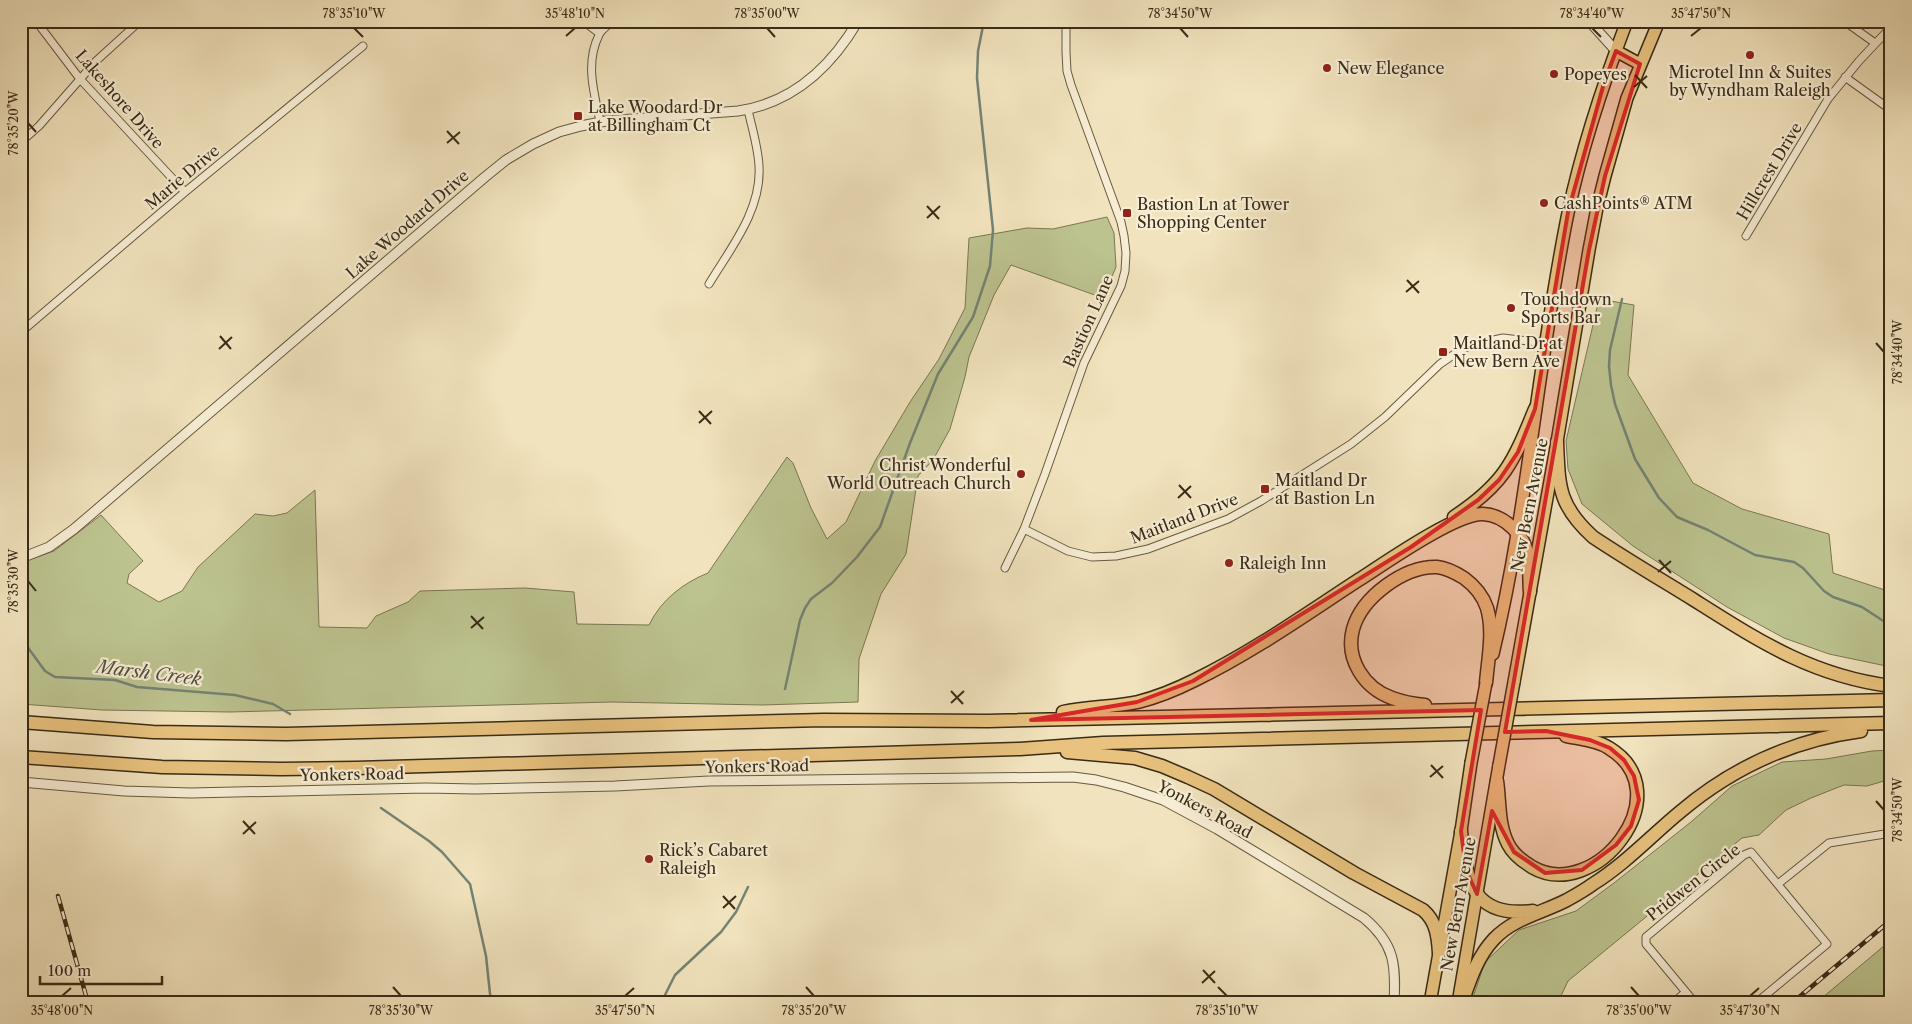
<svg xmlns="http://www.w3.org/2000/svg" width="1912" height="1024" viewBox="0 0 1912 1024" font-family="'Libre Caslon Text',serif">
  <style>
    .green { fill: #bcc38f; stroke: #7b7753 }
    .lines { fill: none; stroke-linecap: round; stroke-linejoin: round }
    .stream { stroke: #748374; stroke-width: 2.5 }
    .minor-casing { stroke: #685940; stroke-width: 9 }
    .tertiary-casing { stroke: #685940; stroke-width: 11 }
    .primary-casing { stroke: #3a2b17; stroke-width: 14 }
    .motorway-casing { stroke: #3a2b17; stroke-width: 15 }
    .minor { stroke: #f6edd4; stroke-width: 7 }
    .tertiary { stroke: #f6edd4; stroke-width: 9 }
    .primary { stroke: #e8c27e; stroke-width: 11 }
    .motorway { stroke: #e8c27e; stroke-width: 12 }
    .rail-casing { stroke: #3a2b17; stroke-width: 4.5 }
    .rail { stroke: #f6edd4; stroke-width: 2.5; stroke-dasharray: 8; stroke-linecap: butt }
    .primary-bridge-casing { stroke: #3a2b17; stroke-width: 14; stroke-linecap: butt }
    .primary-bridge { stroke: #e8c27e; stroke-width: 11 }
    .marked { fill: #d62828; fill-opacity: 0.2; stroke: #d62828; stroke-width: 4; stroke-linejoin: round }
    .ticks { fill: none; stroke: #3a2b17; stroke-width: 2 }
    .poi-dot { fill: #8f2418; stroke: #f6edd4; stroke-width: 2 }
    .labels { text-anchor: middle; stroke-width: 4.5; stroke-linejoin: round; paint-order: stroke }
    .poi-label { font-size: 16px; fill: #3a2b17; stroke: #f6edd4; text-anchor: start }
    .street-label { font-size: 16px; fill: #3a2b17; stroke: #f6edd4 }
    .water-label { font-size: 18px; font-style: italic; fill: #52503e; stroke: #f6edd4 }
    .neatline { fill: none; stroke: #3a2b17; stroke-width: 2 }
    .ticks-label { font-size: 12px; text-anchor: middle; fill: #3a2b17 }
  </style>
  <rect width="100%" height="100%" fill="#f1e3bd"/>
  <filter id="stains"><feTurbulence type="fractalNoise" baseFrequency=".004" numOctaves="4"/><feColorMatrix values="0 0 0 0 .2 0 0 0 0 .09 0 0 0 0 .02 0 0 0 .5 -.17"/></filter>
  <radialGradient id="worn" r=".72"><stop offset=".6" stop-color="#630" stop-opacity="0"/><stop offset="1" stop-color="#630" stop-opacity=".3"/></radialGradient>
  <path class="green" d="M1107 217 1114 233 1116 267 1103 298 1011 265 994 295 969 357 965 377 950 429 933 460 918 476 906 554 881 594 859 659 858 702 762 705 612 702 230 712 102 710 21 704V563L54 551 101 515 143 561 129 574 127 583 159 602 182 591 198 567 255 514 273 516 287 513 315 490 319 627 367 628 376 616 408 602 420 591 525 588 574 592 577 624 649 625C661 600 683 583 708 573L787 457 793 463 811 508 827 539 846 522 875 461 910 402 939 359 965 308 969 238 1027 228 1053 229Z
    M1599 299 1634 305 1628 375 1693 483 1742 509 1829 534 1833 573 1891 592V667L1829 654 1784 638 1727 607 1633 546 1582 504 1568 469 1566 441Z
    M1891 750V779L1867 786 1844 785 1811 798 1786 810 1759 835 1742 838 1568 981 1561 996 1564 1003H1471L1485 962 1519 930 1576 911 1614 883 1691 822 1732 786 1782 762 1826 759 1872 751Z
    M1891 940V1003H1816Z"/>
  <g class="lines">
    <path class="stream" d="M1622 299 1610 350 1609 366 1611 385 1615 404 1635 459 1659 498 1677 517 1708 530 1755 555 1794 562 1803 568 1824 591 1833 597 1862 607 1891 626
      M21 638 45 671 55 677 115 680 137 687 235 695 273 704 290 714
      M785 689 800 620 805 608 811 599 832 583 857 557 880 527 910 443 938 374 973 317 990 266 993 230 977 78 978 51 984 21
      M381 808 429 841 442 852 470 884 486 956 491 1003
      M661 1003 675 975 721 932 736 912 748 887"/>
    <defs>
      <path id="minor" d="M36 21 80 79 185 192
        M583 21 599 33
        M1844 21 1875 43
        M1845 77 1891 110
        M600 121C594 93 585 63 599 35 601 29 609 25 613 21
        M21 142 39 126 96 61 140 21
        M1746 236 1828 99 1859 61 1891 27
        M709 284C730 249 762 210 759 166 758 147 752 128 748 110
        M21 332 185 192 363 46
        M1024 529 1068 551 1092 557 1116 556 1148 549 1228 519 1261 501 1351 444 1385 417 1440 364 1456 353 1471 345 1503 338 1546 343
        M1005 568 1024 529 1045 474 1084 363 1121 286 1125 271 1126 253 1124 236 1121 222 1071 85 1067 71 1066 52V21
        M1778 884 1829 843 1891 833
        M1673 1003 1686 992
        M1695 1003 1646 944V937L1744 855 1751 852 1827 944 1756 1003"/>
      <path id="tertiary" d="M1589 21 1616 51
        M21 558 49 547 74 529 485 177 506 160 533 144 559 132 581 126 606 121 738 111C792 103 831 67 858 21
        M21 782 124 791 191 793 426 788 475 789 615 786 709 781 1073 777 1096 780 1124 787 1163 800 1217 829 1364 918C1395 944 1396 965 1394 1003"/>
      <path id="primary" d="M1616 51 1640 64
        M1493 654C1528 509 1538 359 1568 213 1582 147 1603 84 1627 21
        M1514 682 1557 442 1589 250 1597 208 1605 176 1627 98 1659 21
        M1430 1003 1461 831 1471 763
        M1458 1003 1499 765"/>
      <path id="motorway" d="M1557 442C1559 487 1558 505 1593 537 1626 559 1660 579 1694 600 1759 641 1812 676 1891 686
        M1454 517C1504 484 1513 463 1535 409
        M1425 705C1414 704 1403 702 1392 698 1364 688 1345 659 1353 629 1362 597 1404 566 1437 567 1447 568 1456 573 1464 578 1475 586 1483 596 1487 608 1494 632 1488 659 1486 683
        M1063 712C1088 707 1114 707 1138 702 1158 697 1177 689 1195 680 1253 652 1306 614 1360 579 1385 563 1456 513 1483 514 1505 515 1526 536 1528 558 1530 569 1529 581 1530 592
        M21 722 153 732 286 734 823 720 988 721 1891 700
        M1067 752 1135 758 1162 766 1188 777 1214 789 1354 873 1423 910C1436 921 1438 936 1439 953
        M21 757 162 767 281 769 356 768 1020 749 1103 743 1891 723
        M1497 781C1500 801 1498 825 1508 844 1513 854 1522 861 1532 867 1595 904 1683 793 1609 748 1597 740 1580 739 1566 736
        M1461 831C1466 881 1472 918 1533 911
        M1462 1003C1470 980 1477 957 1494 939 1514 918 1542 913 1567 900 1576 895 1585 890 1593 884 1625 864 1651 836 1680 812 1732 768 1793 740 1861 731"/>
    </defs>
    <use href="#minor" class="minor-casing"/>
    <use href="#tertiary" class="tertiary-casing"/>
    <use href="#primary" class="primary-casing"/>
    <use href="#motorway" class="motorway-casing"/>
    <use href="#minor" class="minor"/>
    <use href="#tertiary" class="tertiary"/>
    <use href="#primary" class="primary"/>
    <use href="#motorway" class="motorway"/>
    <defs>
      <path id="rail" d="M58 896 88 1003
        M1792 1003 1891 920"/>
    </defs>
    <use href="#rail" class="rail-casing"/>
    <use href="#rail" class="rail"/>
    <defs>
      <path id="primary-bridge" d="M1471 763 1486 683
        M1499 765 1514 682"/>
    </defs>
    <use href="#primary-bridge" class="primary-bridge-casing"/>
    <use href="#primary-bridge" class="primary-bridge"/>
  </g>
  <path class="marked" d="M1616 51 1640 64 1605 176 1589 250 1505 732 1546 731 1590 740 1610 748 1624 760 1634 776 1639 800 1631 826 1616 845 1582 870 1545 873 1514 852 1492 811 1477 894 1466 870 1461 831 1481 710 1031 720 1137 702 1193 681 1411 547 1478 500 1499 480 1518 452 1535 409 1568 212 1604 83Z"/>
  <path class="ticks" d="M354 28 363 37M767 28 775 37M1180 28 1188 37M1592 28 1601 37M566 36 575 28M1691 36 1701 28M1635 75 1647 88M1634 87 1647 76M28 123 36 132M447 131 459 144M447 143 460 132M927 206 939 219M927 218 940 206M1407 280 1419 293M1406 292 1419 281M220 336 231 349M1876 343 1884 352M219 349 232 337M699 411 711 424M699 423 712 411M1179 485 1191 498M1178 498 1191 486M1659 560 1671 573M1658 572 1671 561M28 581 36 591M471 616 483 629M471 628 484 617M951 691 963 704M951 703 964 691M1431 765 1443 778M1430 777 1443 766M1876 801 1884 810M243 821 255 834M243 834 256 822M723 896 735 909M723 908 736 896M1203 970 1215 983M1202 983 1215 971M393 987 401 996M806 987 814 996M1218 987 1227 996M1631 987 1639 996M62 996 71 988M625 996 634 988M1750 996 1759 988"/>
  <g class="poi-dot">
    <circle cx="1750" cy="55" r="5"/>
    <circle cx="1327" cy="68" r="5"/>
    <circle cx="1554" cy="74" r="5"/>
    <rect x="573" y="111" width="10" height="10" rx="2.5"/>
    <circle cx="1544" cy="203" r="5"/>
    <rect x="1122" y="208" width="10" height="10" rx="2.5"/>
    <circle cx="1511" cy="308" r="5"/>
    <rect x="1438" y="347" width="10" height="10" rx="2.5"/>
    <circle cx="1021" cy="474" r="5"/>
    <rect x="1260" y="484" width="10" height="10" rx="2.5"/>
    <circle cx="1229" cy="563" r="5"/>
    <circle cx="649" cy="859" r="5"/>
  </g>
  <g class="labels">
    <g class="poi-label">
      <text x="1337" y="74">New Elegance</text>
      <text x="1750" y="78" text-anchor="middle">Microtel Inn &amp; Suites<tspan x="1750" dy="18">by Wyndham Raleigh</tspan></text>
      <text x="1564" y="80">Popeyes</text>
      <text x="588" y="113">Lake Woodard Dr<tspan x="588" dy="18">at Billingham Ct</tspan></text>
      <text x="1554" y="209">CashPoints® ATM</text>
      <text x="1137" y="210">Bastion Ln at Tower<tspan x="1137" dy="18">Shopping Center</tspan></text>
      <text x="1521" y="305">Touchdown<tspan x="1521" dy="18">Sports Bar</tspan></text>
      <text x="1453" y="349">Maitland Dr at<tspan x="1453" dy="18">New Bern Ave</tspan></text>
      <text x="1011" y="471" text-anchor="end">Christ Wonderful<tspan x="1011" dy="18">World Outreach Church</tspan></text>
      <text x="1275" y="486">Maitland Dr<tspan x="1275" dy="18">at Bastion Ln</tspan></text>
      <text x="1239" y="569">Raleigh Inn</text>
      <text x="659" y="856">Rick’s Cabaret<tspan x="659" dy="18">Raleigh</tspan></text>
    </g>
    <g class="street-label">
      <text transform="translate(120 99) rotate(49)" y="6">Lakeshore Drive</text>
      <text transform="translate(1769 171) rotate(-59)" y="6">Hillcrest Drive</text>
      <text transform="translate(182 177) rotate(-40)" y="6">Marie Drive</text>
      <text transform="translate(407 224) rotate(-41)" y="6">Lake Woodard Drive</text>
      <text transform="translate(1088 321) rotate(-66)" y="6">Bastion Lane</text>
      <text transform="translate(1529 505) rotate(-79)" y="6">New Bern Avenue</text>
      <text transform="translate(1184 518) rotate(-21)" y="6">Maitland Drive</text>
      <text transform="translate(757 766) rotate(-1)" y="6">Yonkers Road</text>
      <text transform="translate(352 774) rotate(-1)" y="6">Yonkers Road</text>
      <text transform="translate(1205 809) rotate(28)" y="6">Yonkers Road</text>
      <text transform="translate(1693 882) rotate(-38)" y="6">Pridwen Circle</text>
      <text transform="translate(1458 904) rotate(-80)" y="6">New Bern Avenue</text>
    </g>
    <g class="water-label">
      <text transform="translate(149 673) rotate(7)" y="6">Marsh Creek</text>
    </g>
  </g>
  <rect width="1912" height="1024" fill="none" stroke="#f1e3bd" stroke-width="55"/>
  <path d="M40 976v8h122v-8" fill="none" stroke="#3a2b17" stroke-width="2.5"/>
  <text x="48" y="976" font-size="15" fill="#3a2b17" stroke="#f6edd4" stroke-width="4" paint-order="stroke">100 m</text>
  <rect x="28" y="28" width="1856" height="968" class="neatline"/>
  <g class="ticks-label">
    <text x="354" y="18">78°35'10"W</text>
    <text x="575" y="18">35°48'10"N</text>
    <text x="767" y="18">78°35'00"W</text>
    <text x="1180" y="18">78°34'50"W</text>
    <text x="1592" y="18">78°34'40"W</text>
    <text x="1701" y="18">35°47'50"N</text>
    <text transform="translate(14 123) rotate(-90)" y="4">78°35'20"W</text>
    <text transform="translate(1898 352) rotate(-90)" y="4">78°34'40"W</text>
    <text transform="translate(14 581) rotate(-90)" y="4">78°35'30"W</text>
    <text transform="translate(1898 810) rotate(-90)" y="4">78°34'50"W</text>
    <text x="62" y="1015">35°48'00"N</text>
    <text x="401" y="1015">78°35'30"W</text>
    <text x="625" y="1015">35°47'50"N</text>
    <text x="814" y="1015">78°35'20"W</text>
    <text x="1227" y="1015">78°35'10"W</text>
    <text x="1639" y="1015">78°35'00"W</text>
    <text x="1750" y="1015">35°47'30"N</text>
  </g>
  <rect width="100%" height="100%" filter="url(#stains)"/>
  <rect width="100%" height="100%" fill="url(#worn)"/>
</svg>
